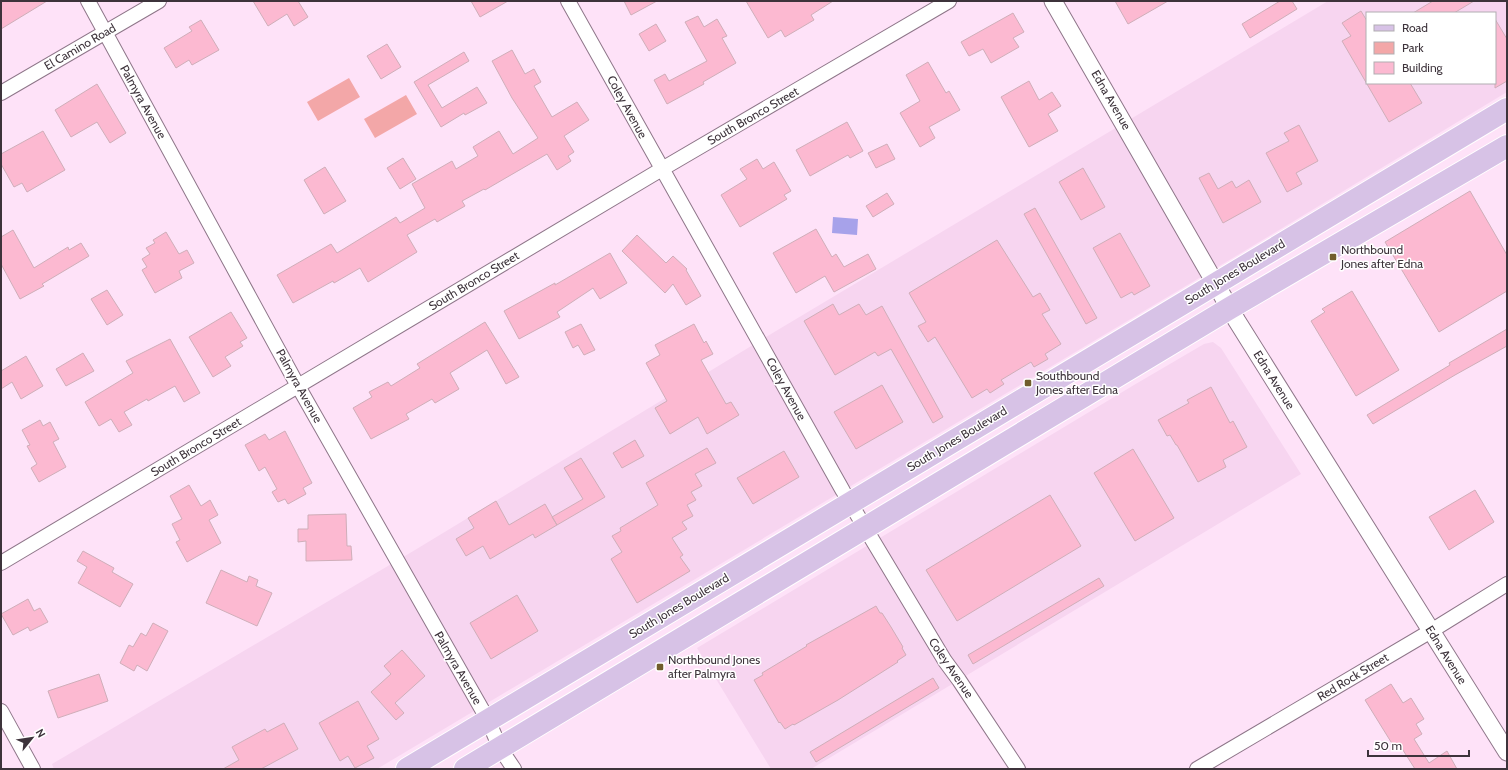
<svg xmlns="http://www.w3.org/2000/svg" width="1508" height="770" viewBox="0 0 1508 770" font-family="Cabin,sans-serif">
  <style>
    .built { fill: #f7d5f0; fill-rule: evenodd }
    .green { fill: #f3a7a8 }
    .water { fill: #a7a2ea }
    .building { fill: #fcb9d1; stroke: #cfaeb9 }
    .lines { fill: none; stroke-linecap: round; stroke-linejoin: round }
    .minor-casing { stroke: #8e7689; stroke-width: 16 }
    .tertiary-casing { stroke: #8e7689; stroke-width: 19 }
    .primary-casing { stroke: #fff; stroke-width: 24 }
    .minor { stroke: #fff; stroke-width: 14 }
    .tertiary { stroke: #fff; stroke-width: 17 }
    .primary { stroke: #d7c2e6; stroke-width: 22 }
    .poi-dot { fill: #715d2c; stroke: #fff; stroke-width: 1.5 }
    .labels { text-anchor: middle; stroke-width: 3; stroke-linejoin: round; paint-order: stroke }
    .street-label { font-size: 12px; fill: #3d333b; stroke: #fff }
    .poi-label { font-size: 12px; fill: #3d333b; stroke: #fff; text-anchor: start }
  </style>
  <rect width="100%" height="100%" fill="#fee2f8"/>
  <path class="built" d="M1328 1H1507V92L1241 253 377 769H54L52 764 415 550 776 331ZM1367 13H1495V83H1367Z
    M1213 342 1221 348 1301 474 811 769H771L697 648 1134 385 1204 344Z"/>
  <path class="green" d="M349 78 360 97 318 121 307 102Z
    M406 95 417 114 375 138 364 119Z"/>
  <path class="water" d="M833 217 858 219 857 235 832 233Z"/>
  <path class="building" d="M1 1H47L1 29Z
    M253 1H298L308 17 294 26 287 14 268 26Z
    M471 1H508L480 17Z
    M624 1H657L631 15Z
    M746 1H833L811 15 814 20 785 37 781 30 768 38Z
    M1115 1H1168L1128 24Z
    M1280 1H1292L1297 9 1250 38 1242 24Z
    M1433 1H1474L1454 13H1413Z
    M1361 11 1367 21V83H1410L1422 103 1389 122 1342 41 1351 36 1342 23Z
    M1013 13 1024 32 1013 38 1019 47 991 63 983 49 969 56 961 42Z
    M698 16 704 27 717 19 727 36 722 38 736 63 703 82 704 84 667 104 654 80 665 74 669 81 707 61 685 22Z
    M1495 19 1507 39V81L1495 88Z
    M201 20 219 50 192 65 189 60 176 68 164 48 192 31 189 27Z
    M656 24 666 41 649 51 639 34Z
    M387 44 401 67 381 79 367 56Z
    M512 50 525 74 534 69 541 82 534 86 552 117 577 102 589 120 564 136 574 152 568 156 571 161 557 170 547 154 485 190 484 189 462 201 465 206 437 222 435 219 407 235 417 252 368 282 360 268 334 283 333 281 293 303 277 275 331 244 337 253 396 217 400 223 425 208 412 184 452 161 456 169 478 156 473 147 499 131 513 154 538 138 512 98 492 61Z
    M464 52 469 61 428 85 442 108 477 87 487 103 465 115 464 113 441 127 414 82Z
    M928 62 946 93 949 91 960 110 929 127 935 138 920 147 900 113 920 101 906 75Z
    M1029 81 1039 100 1052 92 1061 106 1048 114 1058 131 1029 147 1001 97Z
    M97 84 126 133 110 143 97 122 71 137 55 110Z
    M847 122 863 151 850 158 848 155 810 176 796 150Z
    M1299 125 1318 161 1296 173 1302 184 1287 192 1266 153 1289 141 1284 133Z
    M43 131 65 170 27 192 22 183 14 187 1 164V154Z
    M887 144 895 159 876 168 868 153Z
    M403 158 416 179 400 189 387 168Z
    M757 159 763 169 774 162 791 191 784 195 787 199 740 227 721 195 747 179 740 169Z
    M325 167 346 201 324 214 304 180Z
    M1083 168 1105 207 1081 220 1059 182Z
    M1209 173 1218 189 1232 181 1236 188 1249 180 1261 202 1223 223 1199 178Z
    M1470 191 1507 255V291L1439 332 1385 242Z
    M887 193 894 204 873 217 866 206Z
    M1035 208 1097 318 1086 324 1024 214Z
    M816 229 832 257 836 254 844 267 868 254 876 269 834 292 825 276 796 293 773 253Z
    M13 230 34 268 68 247 69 250 81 243 89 256 42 284 44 286 20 299 1 264V237Z
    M166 232 179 254 187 250 194 263 179 271 182 278 155 293 142 270 147 267 142 259 150 254 146 248 155 243 153 240Z
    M1120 233 1150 286 1134 295 1132 292 1121 298 1093 248Z
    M637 235 666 263 673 256 687 269 686 270 701 296 686 305 673 284 665 293 622 251Z
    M997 240 1033 297 1040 293 1050 310 1042 314 1061 344 1045 354 1048 359 1034 367 1031 362 1001 380 1004 384 990 393 987 389 972 398 935 337 928 342 918 326 926 322 909 293Z
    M610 253 627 283 600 299 593 288 557 312 560 317 519 339 504 311 555 283V285Z
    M107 290 123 315 107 325 91 299Z
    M1352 291 1399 370 1356 396 1311 321 1325 312 1322 309Z
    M833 304 839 315 859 304 866 315 882 306 943 417 933 423 891 349 878 356 875 352 835 375 804 321Z
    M231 312 247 338 240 342 243 346 225 357 231 366 213 377 189 337Z
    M485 322 519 377 506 384 487 350 450 373 459 389 435 403 432 399 406 414 409 419 371 439 353 408 372 397 369 392 388 382 391 386 420 368 417 364Z
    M581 324 595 350 584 355 578 345 573 348 565 332Z
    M694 324 704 343 706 341 713 354 701 360 726 404 731 402 739 415 707 434 698 417 670 434 655 408 667 401 646 363 660 355 655 345Z
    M1507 329V346L1455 375 1373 424 1367 415 1450 365 1449 363Z
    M170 339 200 393 184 402 175 386 148 401 147 399 124 412 132 425 119 432 111 419 99 426 85 402 133 373 126 361Z
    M83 353 94 371 66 386 56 369Z
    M26 356 43 386 21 399 12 382 1 389V371Z
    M882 385 903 422 856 449 834 412Z
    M1211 387 1230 423 1233 421 1247 447 1223 460 1226 467 1198 482 1177 445H1176L1170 435 1167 436 1158 420 1189 403 1187 400Z
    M40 420 43 426 50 422 59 439 53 442 66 467 39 482 31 468 37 464 27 446 30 445 22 430Z
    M285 431 312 483 303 488 306 494 288 504 285 499 278 502 272 492 277 489 265 467 259 471 245 445 265 434 269 440Z
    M635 440 644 456 622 468 613 453Z
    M707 448 716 463 695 474 702 486 691 492 696 500 687 505 693 516 682 522 687 529 672 538 683 555 680 557 690 571 637 603 611 559 622 552 612 536 621 531 620 528 658 505 646 483Z
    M1133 449 1174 518 1135 541 1094 473Z
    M784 451 799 477 753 504 737 478Z
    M581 458 605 497 557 525 552 517 583 499 564 468Z
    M189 485 201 506 210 500 218 515 209 520 221 543 187 562 176 542 180 540 172 524 182 519 170 496Z
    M1475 490 1494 522 1449 550 1429 517Z
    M1050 495 1081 546 957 621 926 570Z
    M496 501 509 525 545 504 557 525 535 538 533 534 490 559 483 546 466 556 456 539 474 528 468 518Z
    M346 514 347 546H351L352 560 306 561V541L298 542V529H308V515Z
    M83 551 114 568 112 572 133 584 120 607 78 583 87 567 77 561Z
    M221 570 247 582 249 576 258 580 256 586 272 593 257 626 206 603Z
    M1099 578 1104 586 973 664 968 655Z
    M517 595 538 631 491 659 470 623Z
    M28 599 34 611 40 608 48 622 30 631 28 627 13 635 1 614Z
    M876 606 880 613H882L891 627 903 647 902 648 906 655 897 661 898 662 838 700 794 725 793 724 785 729 780 722 779 723 754 680 763 675 762 673 807 646 806 645Z
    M153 623 168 631 147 671 137 665 134 671 120 663 129 645 133 647 141 633 146 636Z
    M402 650 425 676 395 703 404 713 396 720 371 692 391 674 384 666Z
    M99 674 108 701 58 718 48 691Z
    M933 678 939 688 816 762 810 752Z
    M1391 684 1403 703 1411 698 1424 719 1416 724 1422 734 1414 739 1429 763 1447 751 1457 769H1415L1401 747 1396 750 1365 700Z
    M358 701 379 739 367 746 374 758 355 768 348 756 340 761 319 723Z
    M284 723 298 749 261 769H223L239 760 232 747 265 729 267 732Z"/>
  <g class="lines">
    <defs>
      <path id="minor" d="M88 1 298 386 488 720 500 748 514 769
        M568 1 843 491 945 661 959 680 1018 769
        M1 93 159 1
        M1 563 662 169 949 1
        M1 711 33 769
        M1197 769 1431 631 1507 584"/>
      <path id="tertiary" d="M1053 1 1237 321 1507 752"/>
      <path id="primary" d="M407 769 1507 109
        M465 769 1230 308 1507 146"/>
    </defs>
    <use href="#minor" class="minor-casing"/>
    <use href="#tertiary" class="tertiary-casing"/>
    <use href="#primary" class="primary-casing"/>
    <use href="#minor" class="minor"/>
    <use href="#tertiary" class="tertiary"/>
    <use href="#primary" class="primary"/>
  </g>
  <g class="poi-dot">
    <rect x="1329" y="253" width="8" height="8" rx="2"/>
    <rect x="1024" y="379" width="8" height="8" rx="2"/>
    <rect x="656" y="663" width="8" height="8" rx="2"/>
  </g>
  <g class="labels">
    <g class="street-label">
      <text transform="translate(80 47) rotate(-30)" y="4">El Camino Road</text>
      <text transform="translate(1111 100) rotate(60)" y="4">Edna Avenue</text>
      <text transform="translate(143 102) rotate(61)" y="4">Palmyra Avenue</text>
      <text transform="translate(627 107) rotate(61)" y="4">Coley Avenue</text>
      <text transform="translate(753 116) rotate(-30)" y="4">South Bronco Street</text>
      <text transform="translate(1235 272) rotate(-31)" y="4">South Jones Boulevard</text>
      <text transform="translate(474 281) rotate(-31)" y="4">South Bronco Street</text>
      <text transform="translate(1274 380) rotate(58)" y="4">Edna Avenue</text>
      <text transform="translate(299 386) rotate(61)" y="4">Palmyra Avenue</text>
      <text transform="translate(786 389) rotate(61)" y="4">Coley Avenue</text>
      <text transform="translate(957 439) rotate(-31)" y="4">South Jones Boulevard</text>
      <text transform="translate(196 447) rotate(-31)" y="4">South Bronco Street</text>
      <text transform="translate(679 606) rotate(-31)" y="4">South Jones Boulevard</text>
      <text transform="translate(1446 655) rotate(58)" y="4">Edna Avenue</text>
      <text transform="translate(458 668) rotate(60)" y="4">Palmyra Avenue</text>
      <text transform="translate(951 668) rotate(56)" y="4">Coley Avenue</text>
      <text transform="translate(1353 677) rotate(-31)" y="4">Red Rock Street</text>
    </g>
    <g class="poi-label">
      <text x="1341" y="254">Northbound<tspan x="1341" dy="14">Jones after Edna</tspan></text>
      <text x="1036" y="380">Southbound<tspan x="1036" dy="14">Jones after Edna</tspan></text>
      <text x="668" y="664">Northbound Jones<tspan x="668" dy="14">after Palmyra</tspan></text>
    </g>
  </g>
  <rect width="1508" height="770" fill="none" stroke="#3d333b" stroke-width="4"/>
  <rect x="1366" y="12" width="130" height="72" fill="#ffffff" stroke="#b1adb1"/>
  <rect x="1374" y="25" width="20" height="6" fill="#d7c2e6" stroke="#b1adb1"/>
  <text x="1402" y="32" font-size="12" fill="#3d333b">Road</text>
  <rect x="1374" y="42" width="20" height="12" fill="#f3a7a8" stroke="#b1adb1"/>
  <text x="1402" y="52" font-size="12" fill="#3d333b">Park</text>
  <rect x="1374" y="62" width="20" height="12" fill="#fcb9d1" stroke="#b1adb1"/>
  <text x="1402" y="72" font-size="12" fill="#3d333b">Building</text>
  <g transform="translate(32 738) rotate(60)" stroke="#ffffff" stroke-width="3" paint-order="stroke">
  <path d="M0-3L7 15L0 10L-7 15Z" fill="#3d333b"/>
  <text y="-6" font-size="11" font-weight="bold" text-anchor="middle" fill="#3d333b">N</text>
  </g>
  <path d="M1368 750v6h101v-6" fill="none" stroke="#3d333b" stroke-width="2"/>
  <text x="1374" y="750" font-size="12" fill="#3d333b" stroke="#ffffff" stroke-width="3" paint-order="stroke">50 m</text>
</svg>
